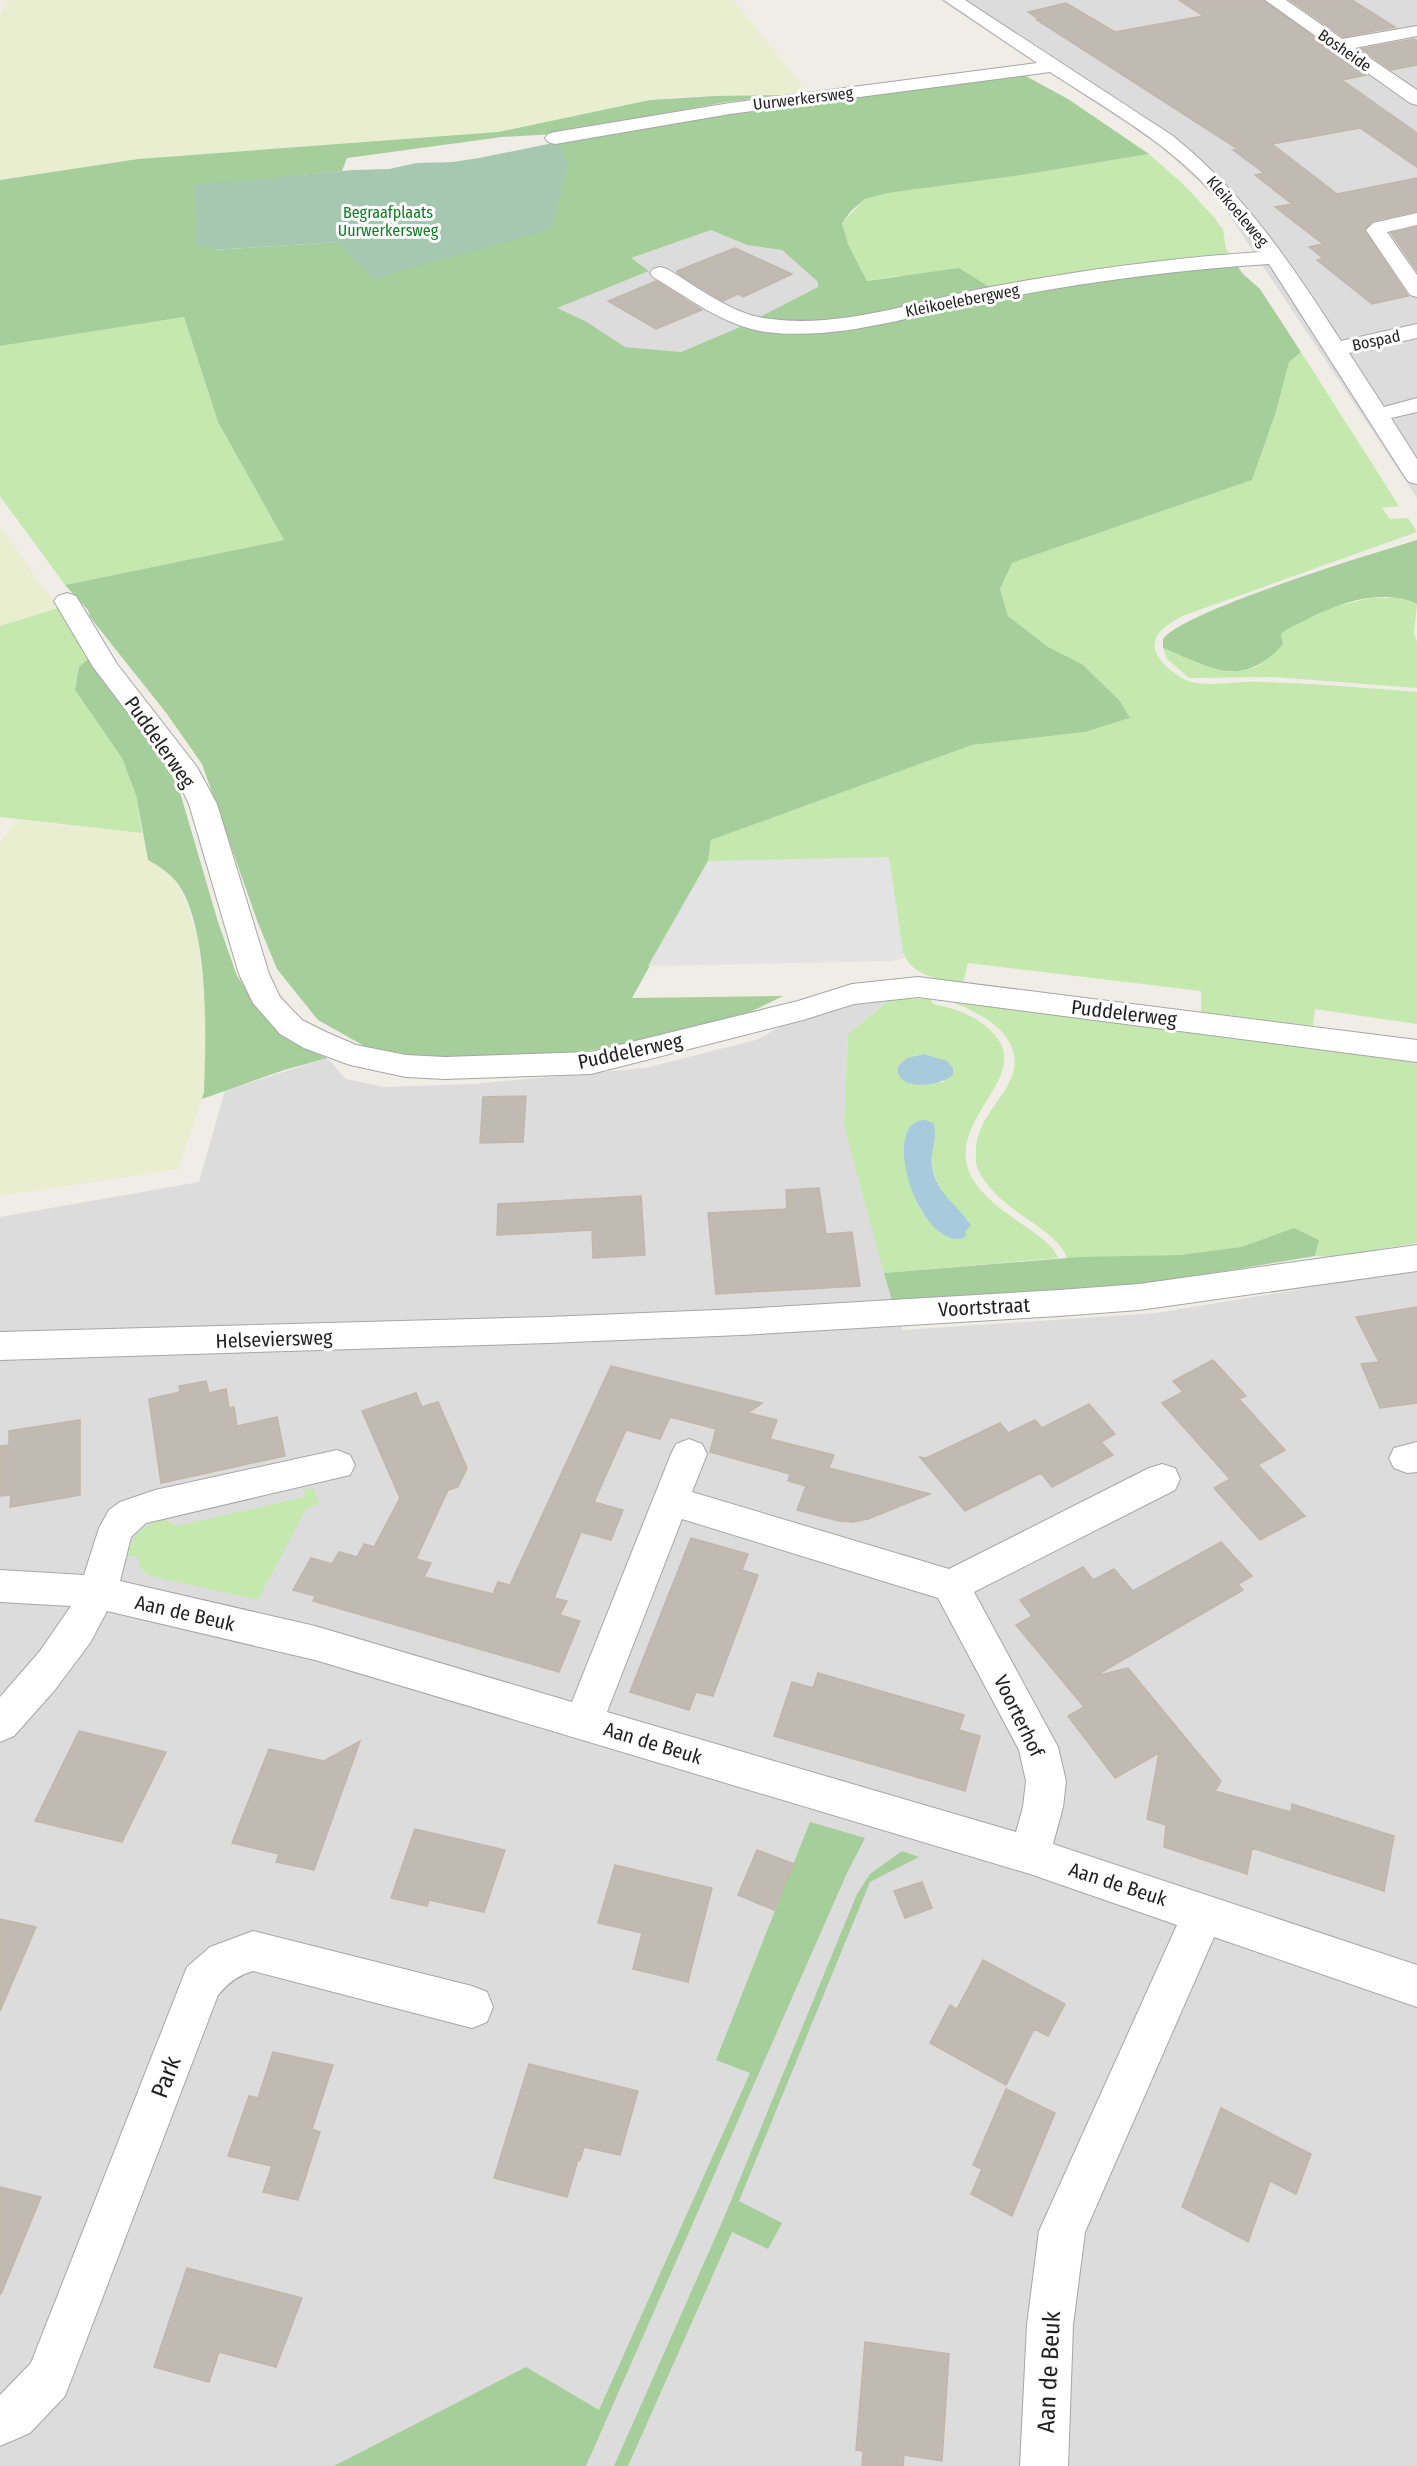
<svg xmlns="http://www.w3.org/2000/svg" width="1417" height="2466" viewBox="0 0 1417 2466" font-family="'Fira Sans Condensed',sans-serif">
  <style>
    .residential { fill: #dddcdc }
    .farmland { fill: #e9eed1 }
    .grass { fill: #c4e8ad; fill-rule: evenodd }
    .forest { fill: #a5ce9b; fill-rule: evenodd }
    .cemetery { fill: #a7c8b0 }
    .parking { fill: #e3e3e3 }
    .water { fill: #a7cbdc }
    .building { fill: #c0bab2; stroke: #c1b6a8; stroke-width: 1.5 }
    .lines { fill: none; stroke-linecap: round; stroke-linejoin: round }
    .minor-casing { stroke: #a6a6a6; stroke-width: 2 }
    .minor { fill: #fff; fill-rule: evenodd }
    .labels { text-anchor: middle; stroke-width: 6; stroke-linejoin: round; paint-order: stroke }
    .far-street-label { font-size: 16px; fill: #1f1f1f; stroke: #fff }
    .far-park-label { font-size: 16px; fill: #0e7c23; stroke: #fff }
    .street-label { font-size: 20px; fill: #1f1f1f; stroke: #fff }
    .near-street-label { font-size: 24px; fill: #1f1f1f; stroke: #fff }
  </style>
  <rect width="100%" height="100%" fill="#f0ede6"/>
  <path class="residential" d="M940 0H1417V498L1219 200 1159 145Z
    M711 230 747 245 782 250 818 282V287L740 327 681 352 625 347 587 322 556 308 649 271 630 258Z
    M891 999 848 1034 844 1125 903 1330 1156 1313 1417 1270V2466H0V1217L199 1182 225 1091 327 1058 346 1079 384 1087 473 1084 645 1068 756 1040 813 1009Z"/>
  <path class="farmland" d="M7 0H733L801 84 806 94 676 97 650 100 498 132 138 159 0 180V15Z
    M0 527 58 608 0 626Z
    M16 820 142 833 148 860 169 873 182 891 198 938 205 1008V1070L204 1092 178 1169 0 1196V843Z"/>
  <path class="grass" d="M1149 154 1183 184 1214 217 1223 230 1226 248 1235 263 994 290 896 276 867 281 848 244 842 223 865 199 888 193 1022 175Z
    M184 317 218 422 284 540 65 585 0 496V346Z
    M1301 352 1399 506 1382 508 1390 519 1408 518 1417 532 1185 615C1159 628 1141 643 1168 668 1177 675 1184 681 1196 683 1216 686 1240 681 1260 682 1313 683 1365 688 1417 692V1024L1315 1009 1313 1026 1201 1012V991L968 963 963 983C936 979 909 976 901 947L708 861 711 840 972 745 1085 732 1130 718 1120 701 1082 664 1047 647 1008 616 1000 589 1012 563 1252 480 1276 412 1289 362Z
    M1371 598H1398L1417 604 1414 633 1417 642V688L1274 677 1189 678 1167 659 1163 648C1192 660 1222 679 1253 668 1264 664 1274 651 1283 644L1281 634 1291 625 1312 618 1328 608Z
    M58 608 88 659 79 667 75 690 122 758 136 795 142 833 0 817V626Z
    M891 999H931L933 1004C956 1009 978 1016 994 1034 1032 1076 951 1116 968 1169 983 1211 1051 1233 1058 1258L884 1273 844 1125 848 1034ZM924 1054 941 1059 944 1082 910 1084 914 1056ZM923 1120 935 1139C924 1172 944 1200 969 1221L965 1232 948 1237C938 1231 930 1223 923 1214 913 1199 898 1143 909 1128Z
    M947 1000 1417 1060V1243L1334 1257 1315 1256 1319 1240 1294 1228 1241 1247 1179 1255 1067 1258C1056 1226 997 1212 978 1169 975 1163 976 1157 976 1151 976 1127 993 1109 1005 1090 1036 1041 985 1014 947 1000Z
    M313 1488 319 1504 306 1509 258 1600 150 1576 140 1568 138 1557 127 1556C131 1535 144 1524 164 1519L176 1526 305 1497 304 1490Z"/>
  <path class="forest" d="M1022 74 1068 99 1149 154 1022 175 888 193 865 199 851 211 842 223 848 244 867 281 959 268 994 290 1235 263 1243 274 1260 289 1301 352 1289 362 1276 412 1252 480 1012 563 1000 589 1008 616 1048 647 1082 664 1120 701 1130 718 1085 732 972 745 711 840 708 861 632 998 783 996 750 1012 658 1037 558 1057 463 1059 420 1057 366 1047 318 1020 277 969 258 923 202 764 167 714 90 617 88 610 65 585 284 540 218 422 184 317 0 346V180L138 159 498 132 650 100 715 96 787 95 726 102 555 134 502 137 347 158 342 171 300 175 213 250 337 242 558 142 678 123 703 115ZM711 230 747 245 782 250 818 282V287L740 327 681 352 625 347 587 322 557 308 649 271 631 258Z
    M1417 540V604C1384 589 1344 601 1314 616 1302 623 1291 625 1281 634L1283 644C1242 690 1211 668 1163 648V639C1183 611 1374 553 1417 540Z
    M88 659 155 743 179 789 218 922 237 976 269 1020 306 1049 327 1058 284 1070 202 1099 204 1092C206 1036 209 939 182 890 174 876 162 868 148 860L136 795 122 758 75 690 79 667Z
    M1294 1228 1319 1240 1315 1256 1141 1285 893 1304 884 1273 1079 1257 1179 1255 1241 1247Z
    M810 1822 865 1838 847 1873 586 2466H334L526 2367 599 2410 750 2073 716 2060Z
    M902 1851 919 1857 870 1882 739 2201 782 2223 768 2249 732 2232 628 2466H614L723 2220 857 1894 870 1874Z"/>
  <path class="cemetery" d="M558 142 568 165 552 229 373 279 337 242 213 250 196 245 194 185 353 170 389 169 417 163 453 162 479 158Z"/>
  <path class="parking" d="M889 857 904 958 893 961 648 966 708 861Z"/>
  <path class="water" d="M924 1054 947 1061 953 1068V1075C940 1087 894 1092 898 1066L907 1058Z
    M926 1120 933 1123C939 1137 930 1150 932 1165 935 1192 957 1205 971 1225L965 1232 967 1235 961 1239C915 1243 879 1118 926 1120Z"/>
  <path class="building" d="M1179 0H1263L1366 75 1342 80 1417 133V167L1360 128 1272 144 1337 194 1417 178V211L1372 221 1364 230 1408 296 1372 304 1317 260 1323 258 1309 247 1323 244 1275 207 1292 204 1255 175 1264 173 1233 150 1238 149 1037 20H1040L1028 12 1066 3 1115 32 1203 16Z
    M1290 0H1352L1395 27 1343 37Z
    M1414 39 1417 41V65L1391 70 1361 49Z
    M1417 227V271L1391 233Z
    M735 248 792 274 743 297 738 294 723 301 677 273V271Z
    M656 281 692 304 702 310 656 329 608 301Z
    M526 1096 523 1142 480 1143 483 1097Z
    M819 1188 826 1234 852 1232 860 1286 716 1294 708 1213 787 1209 786 1190Z
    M641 1196 645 1255 593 1258 592 1230 497 1235 498 1204Z
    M1417 1307V1403L1380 1408 1361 1364 1379 1362 1356 1317Z
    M1213 1360 1246 1396 1239 1399 1285 1450 1258 1465 1305 1516 1260 1540 1214 1488 1230 1479 1162 1403 1183 1392 1173 1381Z
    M611 1366 762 1403 748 1413 777 1420 770 1439 834 1455 829 1468 930 1494 868 1519 852 1522 839 1521 797 1510 806 1486 788 1481 790 1474 710 1452 716 1429 670 1417 660 1439 626 1430 594 1502 623 1510 611 1540 581 1532 554 1598 567 1601 560 1615 580 1621 559 1672 313 1601 315 1596 293 1590 311 1558 332 1564 339 1552 357 1557 364 1544 374 1547 400 1498 362 1411 416 1393 422 1407 438 1402 467 1468 458 1487 448 1490 416 1559 431 1563 424 1577 493 1594 498 1582 510 1585Z
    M206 1381 209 1393 226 1389 229 1408 234 1407 237 1426 277 1417 285 1456 161 1483 149 1399 180 1392 179 1386Z
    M1089 1404 1115 1434 1101 1442 1113 1455 1052 1487 1041 1473 965 1511 920 1457 931 1459 928 1457 1000 1423 1008 1433 1035 1420 1042 1428Z
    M80 1420V1495L10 1507 11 1495 0 1496V1446L9 1445V1431Z
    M691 1538 748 1554 742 1570 758 1575 713 1696 696 1692 689 1710 630 1692Z
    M1221 1542 1252 1576 1238 1584 1243 1590 1095 1676 1128 1668 1221 1781 1215 1791 1291 1812 1292 1804 1394 1836 1384 1891 1252 1848 1247 1874 1164 1847 1166 1825 1147 1819 1159 1753 1115 1778 1068 1716 1084 1707 1016 1625 1032 1616 1020 1600 1083 1567 1093 1580 1114 1569 1133 1591Z
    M818 1673 964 1715 959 1730 980 1736 965 1791 774 1736 792 1682 813 1688Z
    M79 1731 166 1752 122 1842 35 1821Z
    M360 1741 314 1870 276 1862 279 1854 232 1843 269 1749 324 1761Z
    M415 1829 505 1850 484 1912 429 1900 427 1906 391 1898Z
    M757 1850 794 1864 774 1910 738 1895Z
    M615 1865 712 1888 688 1982 633 1969 642 1933 598 1923Z
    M922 1882 932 1908 905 1918 894 1891Z
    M0 1919 36 1927 0 2011Z
    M983 1960 1065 2004 1048 2036 1034 2029 1006 2085 930 2043 950 2005 957 2009Z
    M273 2052 333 2065 312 2129 320 2132 298 2200 263 2192 272 2166 228 2156 249 2096 258 2098Z
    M529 2064 638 2091 620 2155 584 2147 580 2160H578L567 2197 494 2178Z
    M1006 2089 1055 2113 1012 2216 971 2194 982 2169 973 2165Z
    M1221 2108 1311 2154 1296 2194 1270 2181 1248 2242 1182 2207Z
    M0 2187 41 2197 1 2294 0 2293Z
    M187 2268 302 2298 276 2367 219 2352 209 2382 154 2367Z
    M865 2342 949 2354 942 2461 904 2455 903 2466H862L863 2451 856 2450Z"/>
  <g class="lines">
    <defs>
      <path id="minor" d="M944 0H965L1173 136C1245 194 1292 265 1341 341L1417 324V338L1349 353 1384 407 1417 398V412L1391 418 1417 459V484L1409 482 1405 477 1269 264C1174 270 1079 283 986 301 914 315 840 341 766 332 724 326 689 298 653 277L650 273 653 269 660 267 667 269C697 286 730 313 764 318 837 330 914 302 985 288 1076 271 1168 258 1261 252 1237 220 1212 189 1182 163 1142 128 1094 101 1050 72L730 114 555 144 548 142 545 138 548 134 555 132 730 103 1037 63Z
        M1265 0H1286L1342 39 1417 26V36L1355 48 1417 90V105L1410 103Z
        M1417 213V225L1387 232 1417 275V297L1410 295 1366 230 1373 223Z
        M67 593 76 596 117 664 197 767 217 804 269 974 280 997 302 1020 326 1032 356 1045 406 1055 445 1057 591 1052 798 1001 852 984 918 977 1417 1040V1062L918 997 854 1004 803 1020 591 1074 445 1079 406 1077 350 1065 304 1048 280 1034 253 1003 239 974 189 804 175 775 93 667 54 601 58 596Z
        M1417 1245V1271L1139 1310 1059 1316 741 1335 548 1343 0 1360V1332L548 1317 741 1309 1059 1290 1139 1284Z
        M689 1439 702 1444 707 1454 692 1492 949 1569 1149 1468 1162 1464 1175 1468 1180 1479 1175 1490 974 1592 1058 1747 1066 1781 1063 1807 1053 1844 1417 1965V2007L1214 1937 1085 2232 1073 2325 1068 2466H1020L1027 2325 1039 2231 1177 1925 1030 1874 315 1660 107 1611 90 1643 54 1691 14 1736 0 1742V1697L40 1651 71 1606 0 1602V1570L84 1575 99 1528 109 1510 120 1502 155 1490 337 1450 350 1455 355 1465 350 1475 146 1523 131 1537 120 1581 315 1626 572 1702 671 1454 676 1444ZM682 1519 938 1598 1019 1750 1026 1781 1023 1807 1016 1832 607 1712Z
        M1417 1442V1472L1407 1473 1394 1468 1389 1458 1394 1448Z
        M253 1931 472 1986 487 1992 493 2007 487 2022 472 2028 253 1971C238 1975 228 1983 218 1995L65 2396 30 2433 0 2446V2395L31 2363 187 1967 210 1947Z"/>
    </defs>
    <use href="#minor" class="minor-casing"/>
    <use href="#minor" class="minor"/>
  </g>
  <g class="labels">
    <g class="far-street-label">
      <text transform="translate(1345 50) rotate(35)" y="6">Bosheide</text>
      <text transform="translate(803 98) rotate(-7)" y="6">Uurwerkersweg</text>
      <text transform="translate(1238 211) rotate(50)" y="6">Kleikoeleweg</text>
      <text transform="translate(962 300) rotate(-11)" y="6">Kleikoelebergweg</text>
      <text transform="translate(1376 340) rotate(-12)" y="6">Bospad</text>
    </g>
    <g class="far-park-label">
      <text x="388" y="218">Begraafplaats<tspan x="388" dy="18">Uurwerkersweg</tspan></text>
    </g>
    <g class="street-label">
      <text transform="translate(160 742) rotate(55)" y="7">Puddelerweg</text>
      <text transform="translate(1124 1013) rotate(7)" y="7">Puddelerweg</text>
      <text transform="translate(630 1051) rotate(-12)" y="7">Puddelerweg</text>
      <text transform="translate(984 1307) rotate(-3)" y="7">Voortstraat</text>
      <text transform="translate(274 1339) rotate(-2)" y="7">Helseviersweg</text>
      <text transform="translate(185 1613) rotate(13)" y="7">Aan de Beuk</text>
      <text transform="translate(1019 1716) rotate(64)" y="7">Voorterhof</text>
      <text transform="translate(653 1743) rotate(17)" y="7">Aan de Beuk</text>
      <text transform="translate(1118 1884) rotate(18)" y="7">Aan de Beuk</text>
    </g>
    <g class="near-street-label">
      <text transform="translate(166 2077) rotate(-69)" y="8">Park</text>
      <text transform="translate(1049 2372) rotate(-87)" y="8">Aan de Beuk</text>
    </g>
  </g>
</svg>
